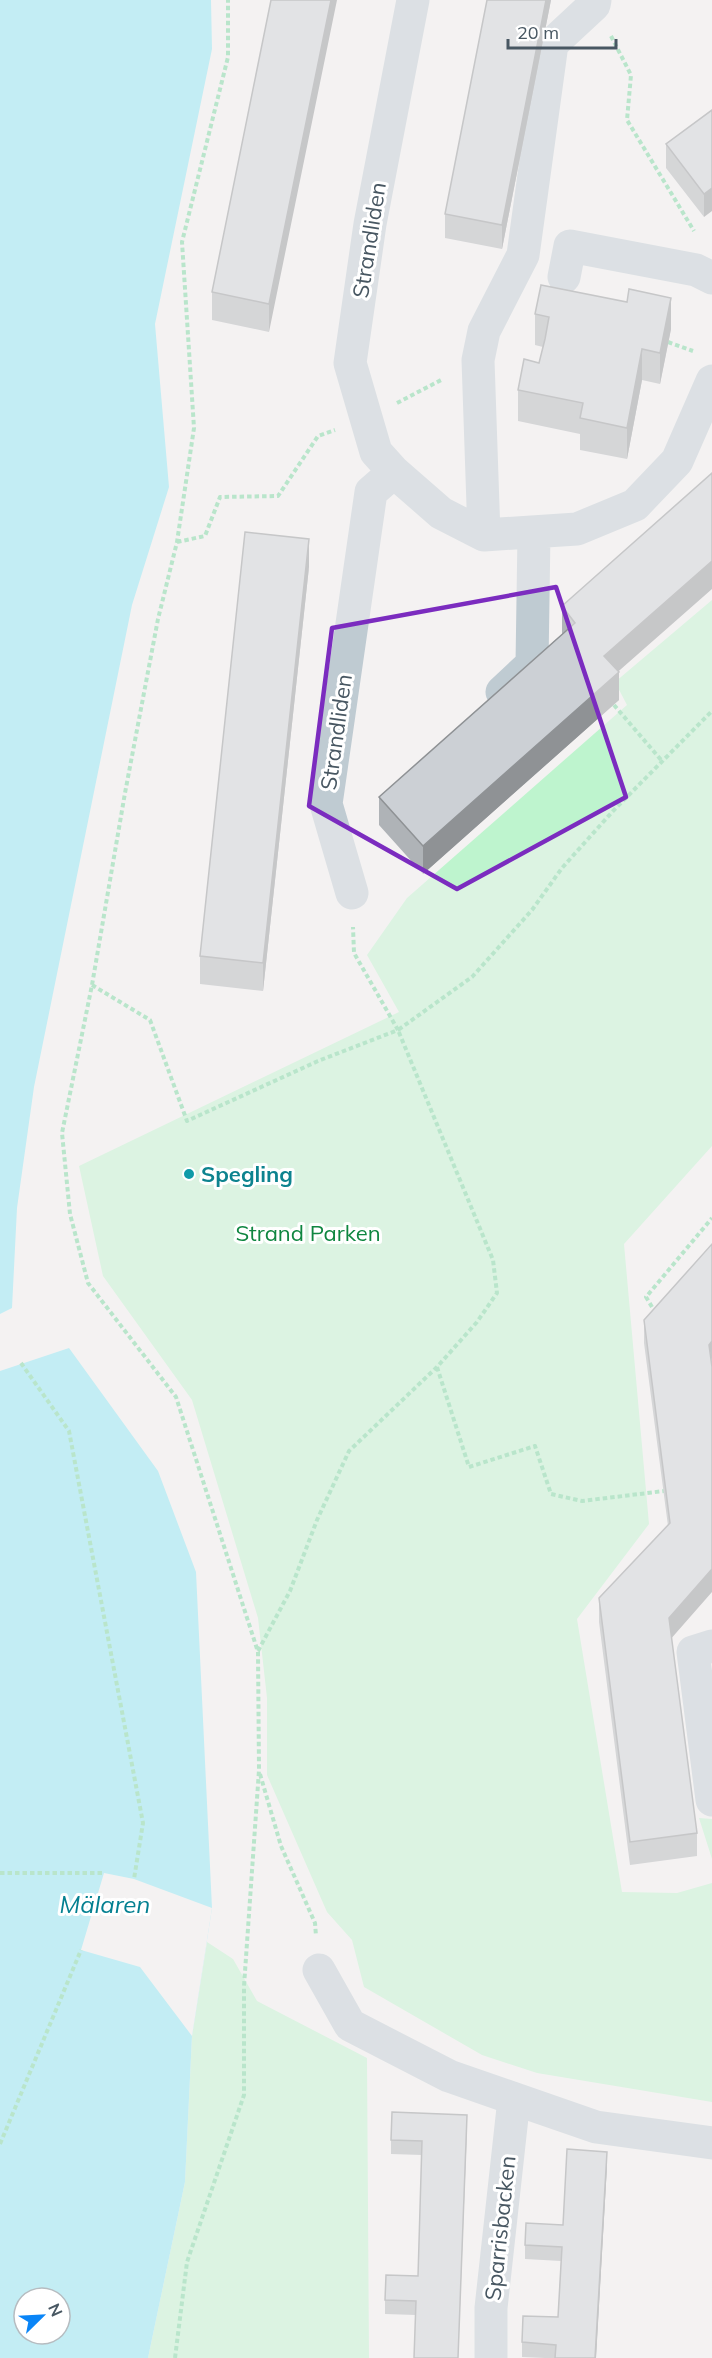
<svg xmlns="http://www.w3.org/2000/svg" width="712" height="2358" viewBox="0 0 712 2358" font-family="Mulish,sans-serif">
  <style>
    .green { fill: #bef4ce }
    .water { fill: #88e7f5; fill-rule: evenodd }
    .pier { fill: #f4f2f2 }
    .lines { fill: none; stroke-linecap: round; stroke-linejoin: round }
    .path { stroke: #72d69c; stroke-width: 4; stroke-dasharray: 4.5 3; stroke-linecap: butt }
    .minor { stroke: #bfcbd2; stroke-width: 33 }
    .wall { fill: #afb3b7 }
    .shaded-wall { fill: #8f9295 }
    .building { fill: #ccd0d5; stroke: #8f9295; stroke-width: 1.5 }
    .marked { fill: none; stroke: #7b2cbf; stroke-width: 4.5; stroke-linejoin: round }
    .culture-dot { fill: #0f9aa8; stroke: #fff; stroke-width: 2 }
    .labels { text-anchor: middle; stroke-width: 6; stroke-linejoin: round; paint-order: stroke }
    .street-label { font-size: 22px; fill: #485762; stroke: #fff }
    .culture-label { font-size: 22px; font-weight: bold; fill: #0d838f; stroke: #fff; text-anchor: start }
    .park-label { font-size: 22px; fill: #0f8640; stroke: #fff }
    .water-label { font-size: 24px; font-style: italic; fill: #048091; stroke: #fff }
  </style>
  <rect width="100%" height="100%" fill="#f4f2f2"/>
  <path class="green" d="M712 600V1146L624 1244 649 1524 577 1619 622 1892 677 1893 712 1883V2102L537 2073 482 2055 364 1987 352 1940 327 1912 267 1775V1698L258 1618 192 1400 103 1276 79 1166 399 1012 367 955 407 898 627 705 615 682Z
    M699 1818 712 1819V1859Z
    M207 1942 233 1959 257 2001 367 2058 369 2358H148L185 2182 192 2036Z"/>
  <path class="water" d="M0 0H211L212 49 155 324 169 487 132 605 34 1087 17 1208 12 1308 0 1314Z
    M69 1348 158 1471 196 1572 212 1908 192 2036 185 2182 148 2358H0V1371ZM24 2298H60V2334H24Z"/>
  <path class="pier" d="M104 1873 134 1879 212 1908 192 2036 140 1967 81 1950Z"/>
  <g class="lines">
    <path class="path" d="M611 36 631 75 627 120 694 231
      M668 342 693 351
      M397 403 443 379
      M177 542 205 536 220 497 278 496 318 436 335 430
      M614 705 662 761
      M92 985 150 1020 187 1121 318 1061 398 1030 354 953 353 927
      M652 1307 646 1297 712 1218
      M21 1363 69 1431 143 1823 134 1879
      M437 1367 469 1467 535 1446 551 1494 582 1501 664 1491
      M258 1651 290 1591 317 1520 349 1451 437 1367 477 1322 497 1293 493 1260 398 1030 472 977 532 910 562 868 613 811 712 711
      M260 1774 281 1846 315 1923 316 1936
      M0 1873H104
      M0 2144 81 1950
      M175 2358 187 2262 244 2095V1986L259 1770 258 1652 176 1397 88 1283 70 1214 62 1133 92 985 125 793 158 619 177 542 194 428 182 242 228 57V0"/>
    <path class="minor" d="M413 0 370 224 350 363 376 452 394 472 441 513 484 535 577 529 635 505 677 461 712 381
      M564 277 570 246 696 270 712 278
      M484 535 478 360 484 331 523 255 552 44 594 5 595 0
      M502 692 532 664 534 533
      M352 893 326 804 371 492 394 472
      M712 1646 693 1652 712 1800
      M319 1970 350 2025 449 2076 596 2127 712 2143
      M491 2358V2308L514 2099"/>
  </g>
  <path class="wall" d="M271 0 269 332 212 320V292Z
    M487 0H551L502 249 445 238V214Z
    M712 110 704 217 666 168V144Z
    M535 314 671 329 660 384 642 380 627 459 580 450V434L518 421V390L539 363 543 347 535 345Z
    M309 567 263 991 200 984V956Z
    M562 606 618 671 619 700 423 874 379 825V797L562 634Z
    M712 1244 671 1638 697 1833V1856L630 1865 599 1622V1598L668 1526 644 1343V1320Z
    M467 2129 416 2315 385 2314V2300L418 2276 422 2155 391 2154V2140Z
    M607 2166 596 2358H545L522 2357V2342L558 2317 561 2261 525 2259V2245L563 2225Z"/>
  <path class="shaded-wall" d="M331 0H337L269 332V304Z
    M546 0H551L502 249V225Z
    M712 188V211L704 217V194Z
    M671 298V329L660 384V353Z
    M642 349V380L627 459V428Z
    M309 539V567L263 991V963Z
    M712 561V589L604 684V656Z
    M619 672V700L423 874V846Z
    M712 1341V1364L709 1345Z
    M712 1569V1592L669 1641V1618Z
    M467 2115V2129L458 2358Z
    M607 2152V2166L596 2358H595Z"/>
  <path class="building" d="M271 0H331L269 304 212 292Z
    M487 0H546L502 225 445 214Z
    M712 110V188L704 194 666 144Z
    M541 285 627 302 629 289 671 298 660 353 642 349 627 428 580 418 583 403 518 390 524 359 539 363 545 339 549 317 535 314Z
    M712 473V561L604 656 619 672 423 846 379 797 575 623 562 606Z
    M245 532 309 539 263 963 200 956Z
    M712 1244V1341L709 1345 712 1367V1569L669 1618 697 1833 630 1842 599 1598 670 1523 644 1320Z
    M392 2112 467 2115 458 2358H414L416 2301 385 2300 386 2275 418 2276 422 2141 391 2140Z
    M567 2149 607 2152 595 2358H555L556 2345 522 2342 523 2316 558 2317 562 2247 525 2245 526 2223 563 2225Z"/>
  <path d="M0 0H712V2358H0ZM556 587 626 797 457 889 309 806 332 628Z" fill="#f4f2f2" fill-opacity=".55" fill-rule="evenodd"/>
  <path class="marked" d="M556 587 626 797 457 889 309 806 332 628Z"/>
  <circle class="culture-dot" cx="189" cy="1174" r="6"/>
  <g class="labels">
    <g class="street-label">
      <text transform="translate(369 240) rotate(-81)" y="8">Strandliden</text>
      <text transform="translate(336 732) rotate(-82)" y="8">Strandliden</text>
      <text transform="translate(500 2228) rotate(-84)" y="8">Sparrisbacken</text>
    </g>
    <g class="culture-label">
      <text x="201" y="1182">Spegling</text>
    </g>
    <g class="park-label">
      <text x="308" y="1241">Strand Parken</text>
    </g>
    <g class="water-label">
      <text x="105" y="1913">Mälaren</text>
    </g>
  </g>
  <g transform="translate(42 2316) rotate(66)"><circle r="28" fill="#ffffff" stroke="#b6bcc0" stroke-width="1.5"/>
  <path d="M0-4.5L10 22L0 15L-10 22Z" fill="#0a85f7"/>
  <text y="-9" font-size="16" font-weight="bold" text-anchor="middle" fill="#485762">N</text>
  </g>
  <path d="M508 39v9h108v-9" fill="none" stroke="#485762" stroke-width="3"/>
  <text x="517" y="39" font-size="18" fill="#485762" stroke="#ffffff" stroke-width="4.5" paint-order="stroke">20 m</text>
</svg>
